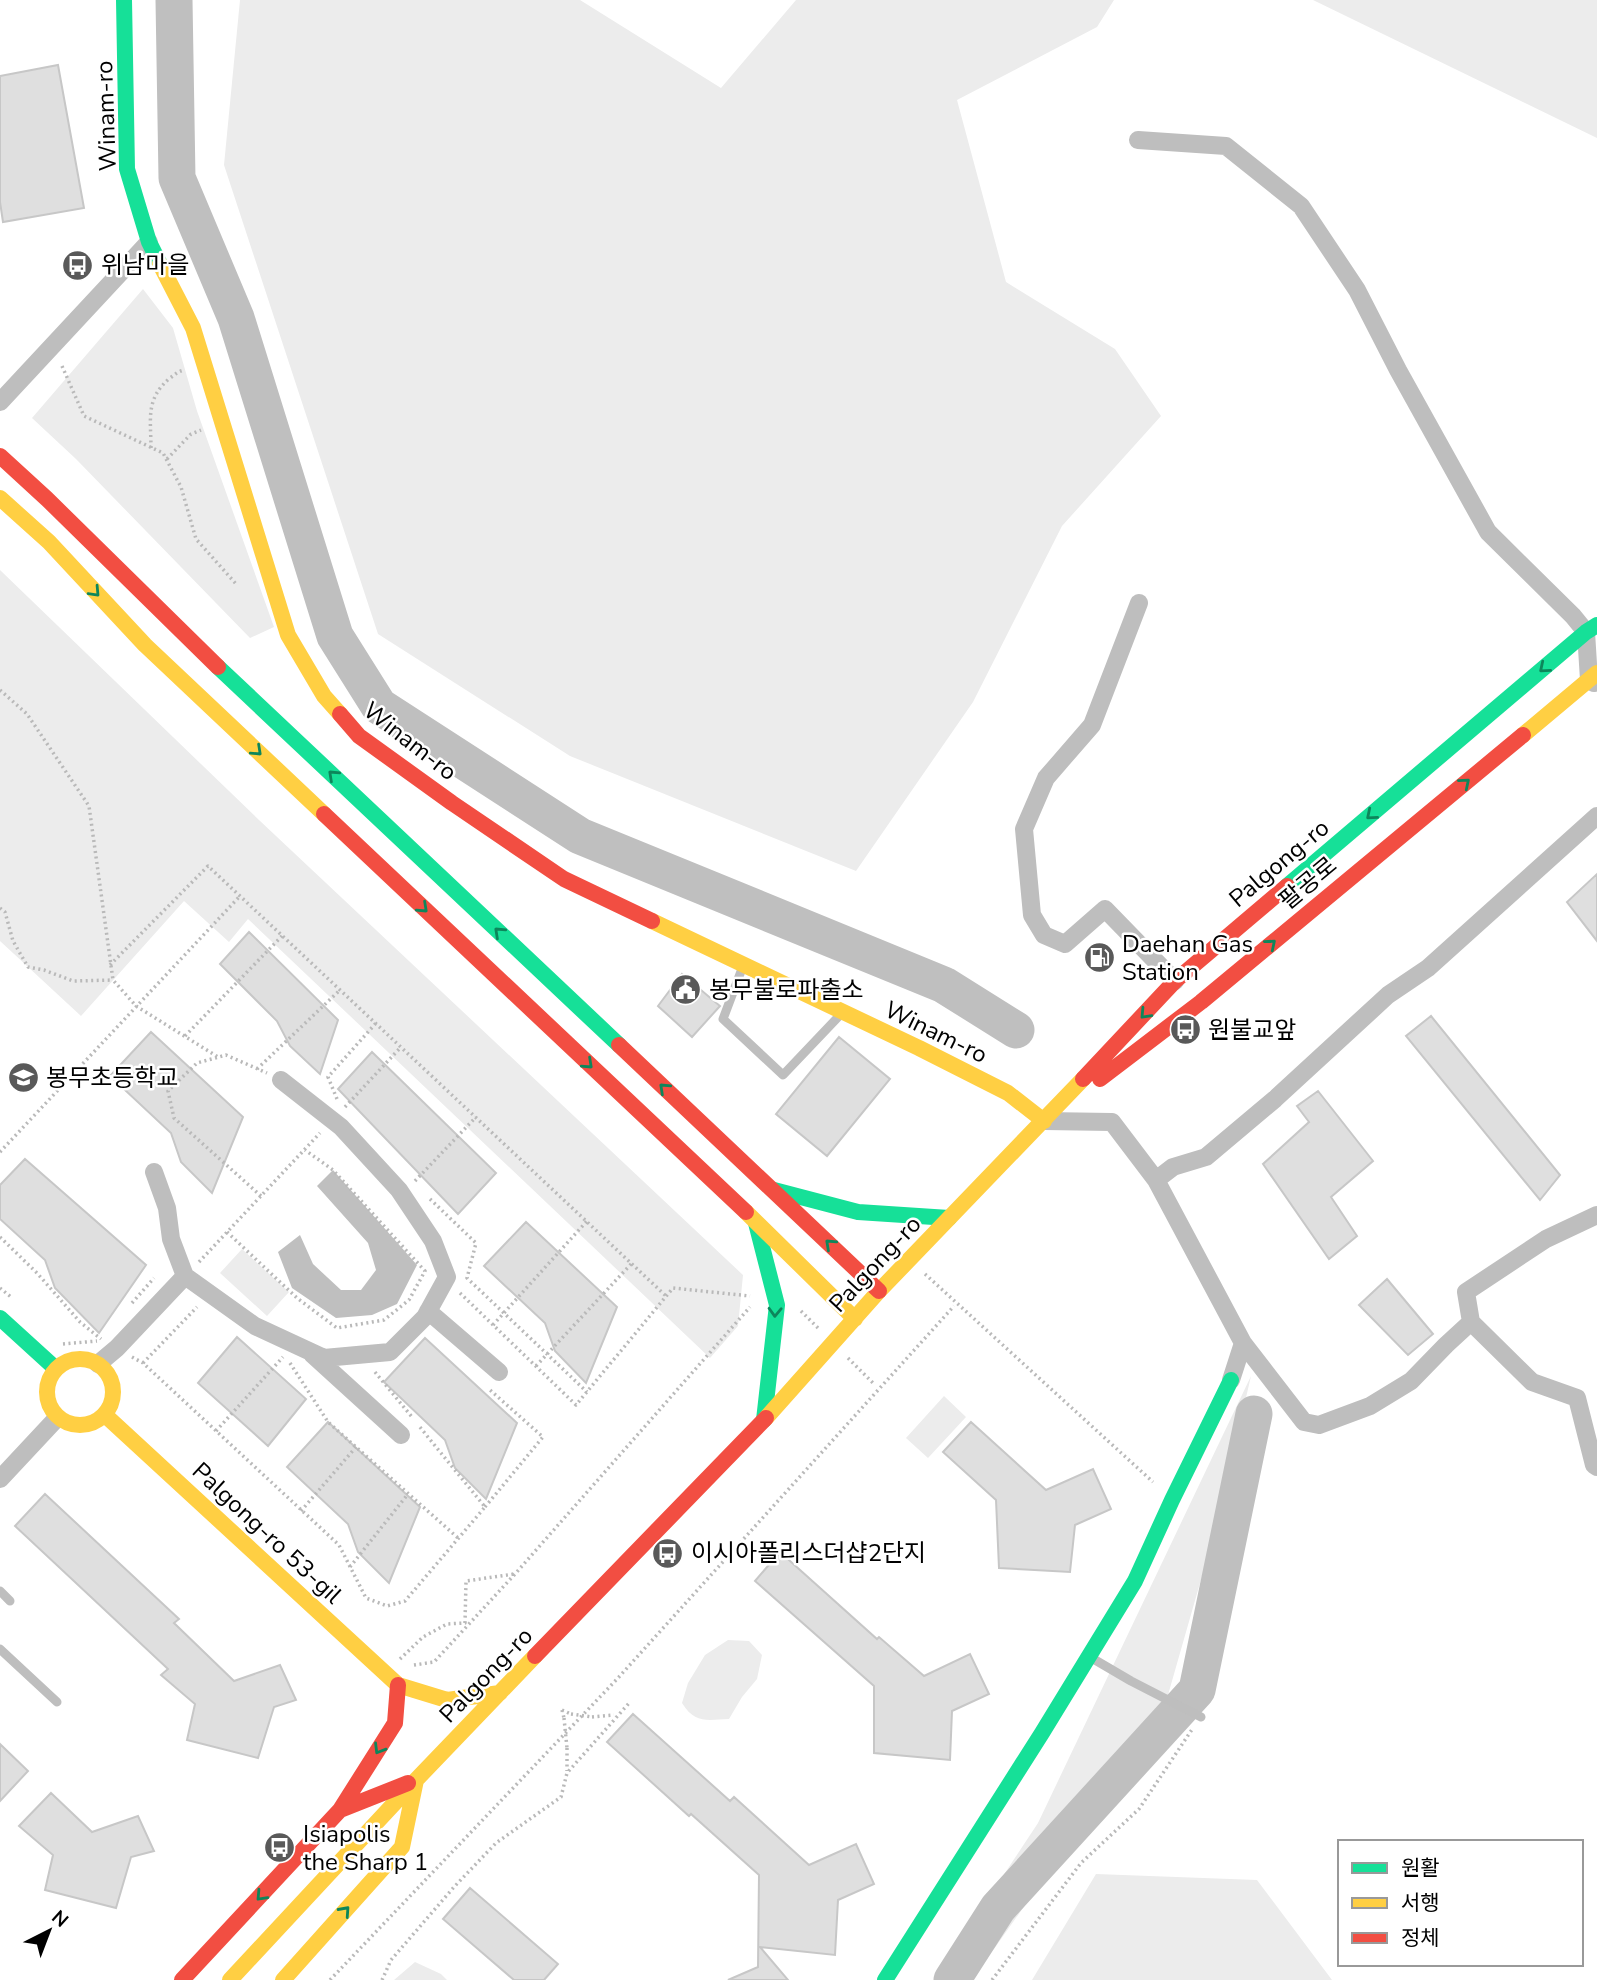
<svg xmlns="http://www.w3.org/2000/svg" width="1597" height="1980" viewBox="0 0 1597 1980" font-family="'Nunito Sans','Noto Sans KR',sans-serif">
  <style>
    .green { fill: #ececec }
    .water { fill: #bfbfbf }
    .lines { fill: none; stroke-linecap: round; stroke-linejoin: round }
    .river { stroke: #bfbfbf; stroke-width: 37 }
    .building { fill: #dfdfdf; stroke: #c7c7c7; stroke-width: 2 }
    .path { stroke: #b9b9b9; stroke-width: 3.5; stroke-dasharray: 2 3.5; stroke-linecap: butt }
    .lane { stroke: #bebebe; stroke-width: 9 }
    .street { stroke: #bebebe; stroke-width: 18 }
    .fast { stroke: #16e098; stroke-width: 16 }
    .slow { stroke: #ffcf43; stroke-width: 16 }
    .jam { stroke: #f24e42; stroke-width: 16 }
    .path-bridge { stroke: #b9b9b9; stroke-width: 3.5; stroke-dasharray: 2 3.5; stroke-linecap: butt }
    .oneway { stroke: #0d865b }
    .labels { text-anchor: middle; stroke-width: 5; stroke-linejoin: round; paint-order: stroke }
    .street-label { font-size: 24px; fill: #000; stroke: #fff }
    .poi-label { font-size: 24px; fill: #000; stroke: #fff; text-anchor: start }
  </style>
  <rect width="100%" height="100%" fill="#fff"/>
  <path class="green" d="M240 0H580L721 88 796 0H1114L1097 27 957 100 1006 282 1115 349 1161 416 1062 526 973 702 856 871 570 756 378 634 224 165Z
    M1313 0H1597V138Z
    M143 289 173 328 197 411 274 627 250 638 76 459 32 418Z
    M0 570 259 820 743 1275 738 1326 710 1358 248 919 229 942 184 901 81 1016 0 941Z
    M242 1249 289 1292 267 1316 220 1273Z
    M1251 1376 1216 1527 1164 1709 972 1980H934L1038 1823Z
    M944 1396 966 1417 928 1458 906 1438Z
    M728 1640 749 1641 762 1655 757 1679 742 1697 729 1719C707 1720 695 1724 682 1703L688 1683 705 1655Z
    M1096 1874 1257 1880 1332 1980H1032Z
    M415 1962 441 1974 447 1980H394Z"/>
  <path class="water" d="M333 1170 417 1265 397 1304 372 1315 336 1318 292 1288 278 1252 300 1235 313 1264 341 1290H361L376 1270 368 1243 317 1186Z"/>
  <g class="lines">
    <path class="river" d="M174 0 177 178 236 318 335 636 379 706 580 836 944 985 1016 1030
      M952 1980 998 1908 1197 1690 1254 1414"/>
  </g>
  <path class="building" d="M58 65 84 208 3 222 0 202V76Z
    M1597 874V941L1567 902Z
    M249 932 338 1020 320 1074 290 1046 277 1021 220 964Z
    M682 974 720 1006 692 1037 658 1006Z
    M1431 1016 1560 1175 1540 1200 1406 1036Z
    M151 1032 243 1117 212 1193 181 1162 171 1133 110 1076Z
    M839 1037 890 1079 827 1156 776 1114Z
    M372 1052 496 1173 458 1214 338 1089Z
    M1318 1091 1373 1161 1331 1197 1357 1236 1329 1259 1263 1164 1309 1122 1297 1106Z
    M25 1159 146 1265 99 1333 55 1288 45 1260 0 1219V1185Z
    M526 1222 617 1307 586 1383 555 1351 545 1323 484 1266Z
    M1387 1279 1433 1334 1408 1355 1359 1305Z
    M237 1337 306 1399 268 1446 198 1383Z
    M425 1338 517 1423 486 1499 455 1468 445 1440 384 1382Z
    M328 1422 420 1507 389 1583 358 1552 348 1524 287 1467Z
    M971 1422 1046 1490 1093 1469 1111 1509 1075 1525 1070 1572 999 1568 996 1500 943 1452Z
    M45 1494 179 1619 174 1623 234 1681 280 1665 296 1700 274 1707 258 1758 187 1740 195 1704 161 1675 168 1669 15 1526Z
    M780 1552 877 1639 879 1637 924 1676 970 1654 989 1694 952 1711 950 1760 874 1753V1686L755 1581Z
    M633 1714 730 1801 734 1797 809 1865 856 1844 874 1884 838 1900 835 1955 760 1947 788 1980H728L758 1967 759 1875 691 1814 689 1816 607 1742Z
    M0 1744 28 1771 0 1801Z
    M51 1793 92 1832 138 1816 154 1851 131 1857 116 1908 45 1890 53 1855 19 1826Z
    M470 1888 558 1964 544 1980H514L443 1919Z"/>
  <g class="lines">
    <path class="path" d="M62 366 84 416 163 453 181 487 196 539 237 585
      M151 448C151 419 145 399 170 378 176 374 178 371 185 370
      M167 459 191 434 201 430
      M0 690 27 714 89 806 113 980 136 1006 218 1057
      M0 908 5 912 13 941 28 967 44 970 73 981 113 980
      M110 965 208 866 666 1296
      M185 1036 282 936
      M257 1069 340 990
      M337 1099 328 1077 376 1023
      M345 1107 401 1047
      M0 1152 240 896
      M415 1181 476 1117
      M261 1196 174 1118 168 1091 197 1063 226 1055 267 1073
      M430 1199 476 1243 467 1278 587 1392
      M227 1232 297 1298 337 1328 384 1320 409 1300 425 1271 333 1170 305 1150
      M0 1237 37 1273 80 1322 101 1339
      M199 1262 320 1133
      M925 1274 1153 1482
      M0 1288 11 1297
      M460 1293 576 1405 673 1288 750 1296
      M132 1303 154 1278
      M801 1311 818 1328
      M493 1325 587 1221
      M63 1344 97 1341
      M132 1357 143 1363 339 1545 366 1598 387 1606 405 1601 485 1507 419 1426
      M848 1358 874 1384
      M143 1363 197 1307
      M290 1363 328 1422 458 1538
      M536 1366 632 1263
      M375 1372 412 1417
      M216 1431 283 1357
      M485 1507 543 1437 490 1390
      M301 1511 356 1447
      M350 1567 408 1494
      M400 1659 423 1637 447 1624 465 1623 466 1581 514 1574
      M414 1665 434 1662 515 1574 750 1307
      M562 1710 571 1714
      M562 1710 564 1718
      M592 1717 614 1715
      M567 1748V1771
      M330 1980 618 1678 954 1306
      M382 1980 391 1960 454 1887 496 1843 561 1797 567 1773 630 1702
      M992 1980 1081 1863 1139 1809 1193 1728"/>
    <path class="lane" d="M743 966 723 1019 783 1075 842 1013
      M0 1591 10 1601
      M0 1649 57 1702
      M1090 1657 1131 1681 1201 1717"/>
    <path class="street" d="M1138 140 1226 146 1301 206 1357 290 1398 370 1488 532 1573 616 1586 632 1589 680 1594 683
      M0 402 149 242
      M1139 603 1092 725 1046 778 1024 829 1032 915 1044 935 1065 944 1105 909 1175 981
      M1044 1121 1112 1122 1156 1180 1243 1343 1231 1380
      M1156 1180 1173 1167 1206 1157 1275 1099 1388 995 1428 968 1597 816
      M185 1276 255 1326 324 1358 390 1352 425 1317 447 1277 433 1241 399 1190 341 1127 281 1080
      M428 1311 499 1372
      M1471 1322 1466 1292 1546 1239 1597 1215
      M1243 1343 1304 1422 1319 1425 1370 1406 1411 1381 1446 1345 1471 1322 1532 1382 1577 1398 1594 1465 1597 1467
      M312 1354 401 1435
      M98 1364 117 1348 185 1276 171 1239 167 1208 154 1172
      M0 1479 57 1418"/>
    <path class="fast" d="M124 0 127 169 149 242 160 264
      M218 667 619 1045
      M1287 886 1586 632 1597 625
      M774 1190 858 1212 949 1218
      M756 1223 777 1305 764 1420
      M0 1318 55 1368
      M885 1980 1042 1733 1135 1581 1172 1500 1231 1380"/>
    <path class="slow" d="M160 264 193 328 288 635 324 696 340 714
      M0 498 49 542 145 645 324 814
      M1523 735 1597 673
      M652 921 919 1048 1008 1093 1044 1121
      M746 1212 855 1319
      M47 1392a33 33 0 1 1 66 0a33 33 0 1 1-66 0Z
      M105 1415 398 1685 447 1700 500 1693
      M766 1418 879 1291 1083 1079
      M230 1980 416 1780 535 1656
      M283 1980 402 1847 416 1780"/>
    <path class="jam" d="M0 456 47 499 218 667
      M340 714 359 736 452 803 564 879 652 921
      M324 814 746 1212
      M619 1045 879 1291
      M1083 1079 1175 981 1287 886
      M1100 1079 1201 1002 1523 735
      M535 1656 766 1418
      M340 1810 408 1783
      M182 1980 340 1810 395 1723 398 1685"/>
    <path class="path-bridge" d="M571 1714 592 1717
      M564 1718 567 1748"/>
  </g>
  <defs><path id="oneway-chevron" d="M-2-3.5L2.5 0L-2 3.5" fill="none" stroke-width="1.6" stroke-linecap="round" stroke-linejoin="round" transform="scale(1.75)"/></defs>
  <g class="oneway">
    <use href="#oneway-chevron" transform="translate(95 592) rotate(47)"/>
    <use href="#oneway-chevron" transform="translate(1544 668) rotate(140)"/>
    <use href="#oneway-chevron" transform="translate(257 751) rotate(43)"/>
    <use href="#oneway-chevron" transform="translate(333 775) rotate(-137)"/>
    <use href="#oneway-chevron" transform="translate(1465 783) rotate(-40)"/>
    <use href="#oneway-chevron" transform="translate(1371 815) rotate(140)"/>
    <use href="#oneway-chevron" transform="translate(423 908) rotate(43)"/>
    <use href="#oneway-chevron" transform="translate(499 932) rotate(-137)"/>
    <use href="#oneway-chevron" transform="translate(1271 944) rotate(-40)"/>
    <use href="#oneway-chevron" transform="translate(1145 1014) rotate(133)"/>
    <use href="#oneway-chevron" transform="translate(588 1064) rotate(43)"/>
    <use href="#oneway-chevron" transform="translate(664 1088) rotate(-137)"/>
    <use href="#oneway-chevron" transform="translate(830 1244) rotate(-137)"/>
    <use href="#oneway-chevron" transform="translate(775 1312) rotate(92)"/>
    <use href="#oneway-chevron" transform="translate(379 1749) rotate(121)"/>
    <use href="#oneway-chevron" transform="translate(261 1896) rotate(133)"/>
    <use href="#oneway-chevron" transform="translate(345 1911) rotate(-48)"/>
  </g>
  <defs>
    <symbol id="bus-disc" viewBox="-11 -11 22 22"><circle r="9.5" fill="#595959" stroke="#fff"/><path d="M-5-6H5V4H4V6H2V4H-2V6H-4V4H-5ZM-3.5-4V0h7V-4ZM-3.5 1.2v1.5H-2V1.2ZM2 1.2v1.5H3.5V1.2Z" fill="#fff"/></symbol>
    <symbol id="fuel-disc" viewBox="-11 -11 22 22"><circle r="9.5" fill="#595959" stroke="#fff"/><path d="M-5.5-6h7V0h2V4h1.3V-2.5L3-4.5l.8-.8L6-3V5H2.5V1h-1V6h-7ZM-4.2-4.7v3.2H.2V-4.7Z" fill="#fff"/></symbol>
    <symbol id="civic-disc" viewBox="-11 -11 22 22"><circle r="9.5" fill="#595959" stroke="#fff"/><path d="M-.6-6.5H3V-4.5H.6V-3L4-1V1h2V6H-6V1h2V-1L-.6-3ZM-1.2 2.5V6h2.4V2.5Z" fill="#fff"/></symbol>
    <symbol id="school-disc" viewBox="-11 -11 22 22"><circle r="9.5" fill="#595959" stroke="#fff"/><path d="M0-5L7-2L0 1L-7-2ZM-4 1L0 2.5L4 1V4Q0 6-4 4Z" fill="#fff"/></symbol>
  </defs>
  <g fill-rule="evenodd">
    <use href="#bus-disc" x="60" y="248" width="35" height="35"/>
    <use href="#fuel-disc" x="1082" y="940" width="35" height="35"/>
    <use href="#civic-disc" x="668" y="972" width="35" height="35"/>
    <use href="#bus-disc" x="1168" y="1012" width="35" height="35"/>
    <use href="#school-disc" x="6" y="1060" width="35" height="35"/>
    <use href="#bus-disc" x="650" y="1536" width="35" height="35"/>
    <use href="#bus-disc" x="262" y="1830" width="35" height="35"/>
  </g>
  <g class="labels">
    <g class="street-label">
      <text transform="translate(106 116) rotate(-92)" y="8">Winam-ro</text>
      <text transform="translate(410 741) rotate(38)" y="8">Winam-ro</text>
      <text transform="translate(1279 863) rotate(-40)" y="8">Palgong-ro</text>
      <text transform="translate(1308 883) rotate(-40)" y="8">팔공로</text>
      <text transform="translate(936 1032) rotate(26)" y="8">Winam-ro</text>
      <text transform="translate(875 1264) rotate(-47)" y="8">Palgong-ro</text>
      <text transform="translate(267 1533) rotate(43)" y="8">Palgong-ro 53-gil</text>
      <text transform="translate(486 1675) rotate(-46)" y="8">Palgong-ro</text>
    </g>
    <g class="poi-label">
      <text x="101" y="273">위남마을</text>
      <text x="1122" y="952">Daehan Gas<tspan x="1122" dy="28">Station</tspan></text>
      <text x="709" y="998">봉무불로파출소</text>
      <text x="1208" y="1038">원불교앞</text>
      <text x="46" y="1086">봉무초등학교</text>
      <text x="691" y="1561">이시아폴리스더샵2단지</text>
      <text x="303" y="1842">Isiapolis<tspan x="303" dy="28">the Sharp 1</tspan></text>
    </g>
  </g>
  <rect x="1338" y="1840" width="245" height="126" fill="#ffffff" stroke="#999999" stroke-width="2"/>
  <rect x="1352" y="1863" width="35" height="10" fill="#16e098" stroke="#999999" stroke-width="2"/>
  <text x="1401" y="1875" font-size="21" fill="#000000">원활</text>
  <rect x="1352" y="1898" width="35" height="10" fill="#ffcf43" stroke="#999999" stroke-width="2"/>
  <text x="1401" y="1910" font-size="21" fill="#000000">서행</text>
  <rect x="1352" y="1933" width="35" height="10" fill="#f24e42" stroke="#999999" stroke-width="2"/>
  <text x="1401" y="1945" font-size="21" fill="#000000">정체</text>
  <g transform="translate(49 1931) rotate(42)" stroke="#ffffff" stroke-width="5" paint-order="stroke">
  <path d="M0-5L12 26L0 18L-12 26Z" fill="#000000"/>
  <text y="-10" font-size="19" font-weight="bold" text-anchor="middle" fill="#000000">N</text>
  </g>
</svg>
